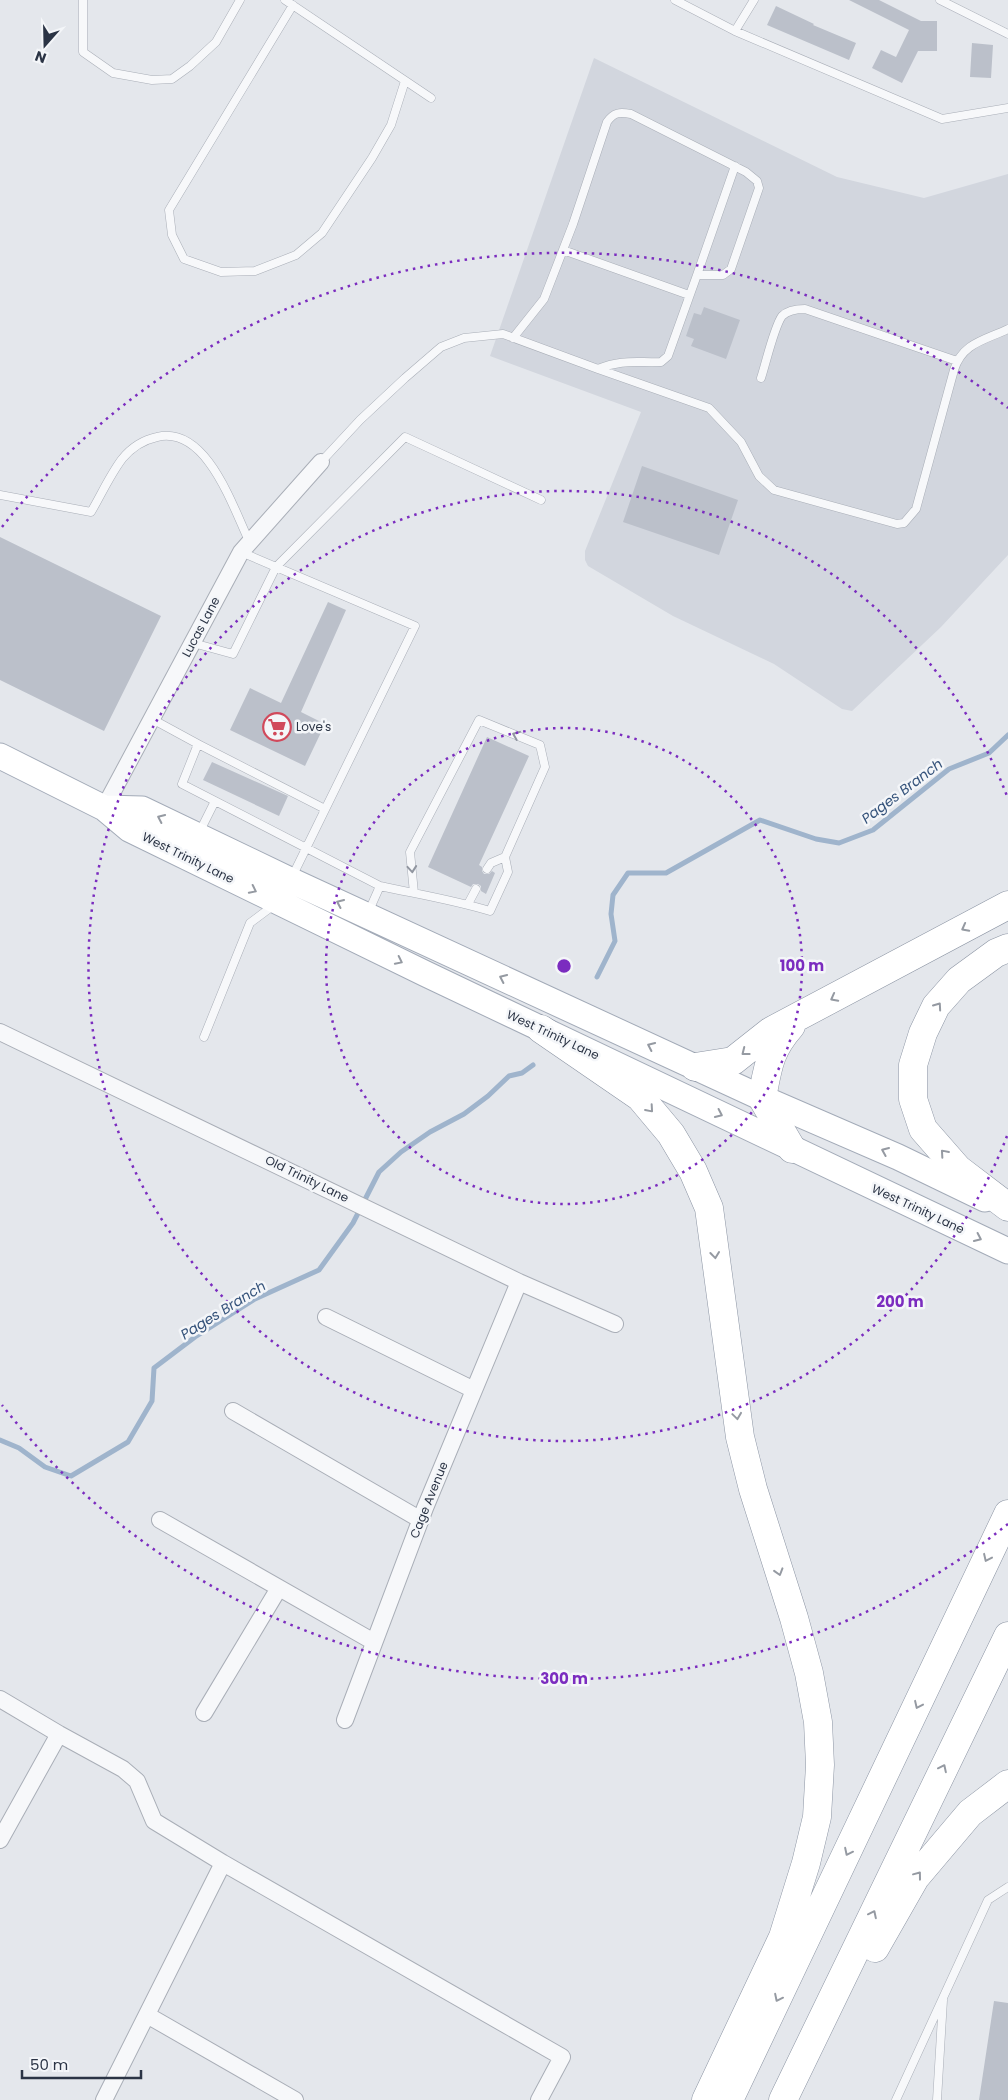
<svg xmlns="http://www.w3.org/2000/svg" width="1008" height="2100" viewBox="0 0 1008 2100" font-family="Poppins,sans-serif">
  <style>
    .built { fill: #d2d6de }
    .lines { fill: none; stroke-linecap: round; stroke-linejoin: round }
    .stream { stroke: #9fb4cc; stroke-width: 5 }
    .building { fill: #bbc0ca }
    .service-casing { stroke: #a9aeb7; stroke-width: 9 }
    .minor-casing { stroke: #a9aeb7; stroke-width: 18 }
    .primary-casing { stroke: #a3abb8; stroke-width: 27 }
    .motorway-casing { stroke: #8b94a3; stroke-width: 29 }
    .service { stroke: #f7f8fa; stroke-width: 8 }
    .minor { stroke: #f7f8fa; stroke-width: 16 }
    .primary { stroke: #fff; stroke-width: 25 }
    .motorway { stroke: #fff; stroke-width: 28 }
    .oneway { stroke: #9196a0 }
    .oneway2 { stroke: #959aa2 }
    .ring { fill: none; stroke: #7b2cbf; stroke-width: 2.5; stroke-dasharray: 2.5 5 }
    .labels { text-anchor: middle; stroke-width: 5; stroke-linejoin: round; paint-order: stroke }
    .street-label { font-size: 12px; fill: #2b3445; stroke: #f4f6f9 }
    .poi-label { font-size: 12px; fill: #2b3445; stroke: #f4f6f9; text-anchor: start }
    .water-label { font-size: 14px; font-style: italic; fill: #34527a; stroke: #f4f6f9 }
    .centre { fill: #7b2cbf; stroke: #f4f6f9; stroke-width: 2.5 }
    .ring-label { font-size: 15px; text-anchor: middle; font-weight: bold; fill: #7b2cbf; stroke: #f4f6f9; stroke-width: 5; stroke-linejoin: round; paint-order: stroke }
  </style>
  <rect width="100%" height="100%" fill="#e4e7ec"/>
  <path class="built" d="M594 58 837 177 924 198 1008 174V555L941 627 852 711 842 709 774 664 673 616 588 566 585 560V551L641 412 490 356Z"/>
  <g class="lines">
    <path class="stream" d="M597 977 615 941 611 914 613 895 628 873H666L760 820 816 839 839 843 873 830 949 769 989 753 1008 735
      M0 1440 19 1448 45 1467 71 1476 128 1442 152 1401 154 1368 195 1337 255 1299 319 1270 353 1223 379 1172 401 1152 430 1132 464 1114 488 1096 509 1076 522 1073 533 1065"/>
  </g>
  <path class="building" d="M849 0H879L921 21H937V51H918L902 83 872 68 881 50 896 57 909 30Z
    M776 6 814 24 813 25 856 43 849 60 767 25Z
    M972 43 993 45 991 78 970 77Z
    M704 307 740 320 726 359 691 346 694 339 686 336 694 313 701 315Z
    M642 466 738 500 719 555 623 522Z
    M0 537 161 616 104 731 0 680Z
    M328 602 346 610 301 712 325 724 305 766 230 730 250 688 281 703Z
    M487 737 529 756 479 865 482 867V871L484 874H489L492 871 495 873 486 894 481 891V886L478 884H473L471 887 428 867Z
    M212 762 288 796 279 816 203 780Z
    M994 2001 1008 2003V2100H979Z"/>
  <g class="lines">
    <defs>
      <path id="service" d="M83 0V52L113 73 152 80 172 79 190 66 216 42 240 0
        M285 0 431 98
        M675 0 735 31 942 119 1008 108
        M940 0 1008 34
        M293 5 169 210 172 235 184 259 221 272 255 271 296 255 322 233 372 158 391 125 405 81
        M735 31 754 0
        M563 250 689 295
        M697 275 735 166
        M598 369 709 408 741 442 759 476 774 490 897 524 904 523 916 509 954 370C962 343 985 340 1008 329
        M761 378C766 363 774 327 782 316 788 310 797 309 805 309L957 361
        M321 462 360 420 405 378 441 347 464 338 503 334 598 369C622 359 637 363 661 362L668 356 697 275H723L731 269 759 188 757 181 746 172 631 114C620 112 614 112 607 122L573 224 544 299 513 338
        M0 495 91 512C101 495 110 475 122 459 131 448 143 440 157 437 207 425 233 508 250 543
        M241 552 415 626 292 877
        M193 643 233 654 276 567 405 437 541 500
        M152 719 198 744 182 784 380 886 368 913
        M198 744 325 809
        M199 833 215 801
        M487 869 491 863 505 857
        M380 886C417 894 454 900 490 911L508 872 505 857 545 767 540 745 479 720 410 852 414 893
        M468 904 476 889
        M204 1037 250 923 274 905
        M896 2100 988 1900 1008 1887
        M937 2100 943 2000"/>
      <path id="minor" d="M104 808 241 552 321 462
        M0 1032 519 1282 615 1324
        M326 1317 474 1390
        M233 1411 421 1520
        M160 1520 374 1642
        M0 1699 59 1734 123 1769 137 1781 154 1821 223 1863 562 2057 539 2100
        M204 1713 279 1588
        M345 1720 425 1508 519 1282
        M0 1840 59 1734
        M147 2015 295 2100
        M104 2100 223 1863"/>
      <path id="primary" d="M0 756 104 808 129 829 426 974 1008 1251
        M104 808 142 809 290 880 762 1098 898 1157 985 1199"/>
      <path id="motorway" d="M1008 948 996 953 959 980 936 1006 923 1033 913 1065V1099L923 1129 958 1169 1008 1207
        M791 1026C769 1051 768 1067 762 1098L792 1149
        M541 1029 640 1097 671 1134 693 1171 709 1208 740 1437 753 1489 794 1618 809 1673 818 1722 820 1765 817 1817 806 1863 783 1937 706 2100
        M695 1067 733 1061 771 1031 1008 905
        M875 1948 915 1878 970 1813 1008 1784
        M729 2100 1008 1514
        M783 2100 1008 1636"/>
    </defs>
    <use href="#service" class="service-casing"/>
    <use href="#minor" class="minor-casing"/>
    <use href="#primary" class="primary-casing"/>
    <use href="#motorway" class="motorway-casing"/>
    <use href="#service" class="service"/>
    <use href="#minor" class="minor"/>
    <use href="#primary" class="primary"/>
    <use href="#motorway" class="motorway"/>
  </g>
  <defs><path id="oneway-chevron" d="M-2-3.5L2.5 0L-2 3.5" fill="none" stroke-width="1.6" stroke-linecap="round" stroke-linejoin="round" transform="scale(1.25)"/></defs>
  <g class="oneway">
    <use href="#oneway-chevron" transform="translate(516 735) rotate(-158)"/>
    <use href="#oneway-chevron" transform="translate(412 869) rotate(85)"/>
  </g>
  <g class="oneway2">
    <use href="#oneway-chevron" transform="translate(161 818) rotate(-155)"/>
    <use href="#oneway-chevron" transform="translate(253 890) rotate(26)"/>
    <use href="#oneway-chevron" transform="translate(340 903) rotate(-156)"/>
    <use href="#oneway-chevron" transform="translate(965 928) rotate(152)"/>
    <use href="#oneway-chevron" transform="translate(399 961) rotate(26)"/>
    <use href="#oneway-chevron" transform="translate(503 978) rotate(-155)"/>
    <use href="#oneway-chevron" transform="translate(834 998) rotate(152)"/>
    <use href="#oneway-chevron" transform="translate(938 1006) rotate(-55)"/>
    <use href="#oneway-chevron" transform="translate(651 1046) rotate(-155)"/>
    <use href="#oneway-chevron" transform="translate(745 1052) rotate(142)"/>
    <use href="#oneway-chevron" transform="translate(650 1109) rotate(49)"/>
    <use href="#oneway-chevron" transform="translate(719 1114) rotate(25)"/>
    <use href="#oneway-chevron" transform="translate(885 1151) rotate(-157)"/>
    <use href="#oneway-chevron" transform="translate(944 1153) rotate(-131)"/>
    <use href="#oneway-chevron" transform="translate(978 1238) rotate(25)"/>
    <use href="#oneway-chevron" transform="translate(715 1255) rotate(83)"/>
    <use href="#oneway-chevron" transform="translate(737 1416) rotate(82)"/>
    <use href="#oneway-chevron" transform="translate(987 1558) rotate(115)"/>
    <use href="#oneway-chevron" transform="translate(779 1572) rotate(73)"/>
    <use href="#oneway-chevron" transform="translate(918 1705) rotate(115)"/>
    <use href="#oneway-chevron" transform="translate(943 1768) rotate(-64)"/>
    <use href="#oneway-chevron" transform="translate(848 1852) rotate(116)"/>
    <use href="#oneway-chevron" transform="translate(918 1875) rotate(-53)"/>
    <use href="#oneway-chevron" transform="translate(873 1914) rotate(-64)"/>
    <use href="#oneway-chevron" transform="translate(778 1998) rotate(116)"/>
  </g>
  <g class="ring">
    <circle cx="564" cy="966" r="238"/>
    <path d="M1007 1136A475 475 0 1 1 1007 796"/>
    <path d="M1008 1524A713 713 0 0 1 2 1405M2 527A713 713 0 0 1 1008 408"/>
  </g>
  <defs>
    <symbol id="supermarket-ring" viewBox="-11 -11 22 22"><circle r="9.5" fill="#f4f6f9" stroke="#d1495b" stroke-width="1.5"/><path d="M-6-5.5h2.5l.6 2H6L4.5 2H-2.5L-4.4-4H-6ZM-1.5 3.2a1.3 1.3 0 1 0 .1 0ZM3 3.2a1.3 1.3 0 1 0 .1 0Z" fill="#d1495b"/></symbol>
  </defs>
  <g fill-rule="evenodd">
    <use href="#supermarket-ring" x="261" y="711" width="32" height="32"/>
  </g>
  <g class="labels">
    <g class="street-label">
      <text transform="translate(201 627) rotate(-62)" y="4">Lucas Lane</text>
      <text transform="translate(188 858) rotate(26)" y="4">West Trinity Lane</text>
      <text transform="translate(553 1035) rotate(25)" y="4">West Trinity Lane</text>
      <text transform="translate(307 1179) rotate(26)" y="4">Old Trinity Lane</text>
      <text transform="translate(918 1209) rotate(25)" y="4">West Trinity Lane</text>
      <text transform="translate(429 1500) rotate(-68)" y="4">Cage Avenue</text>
    </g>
    <g class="poi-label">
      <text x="296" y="731">Love's</text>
    </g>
    <g class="water-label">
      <text transform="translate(902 791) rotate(-37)" y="5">Pages Branch</text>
      <text transform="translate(223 1310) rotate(-32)" y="5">Pages Branch</text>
    </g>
  </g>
  <circle cx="564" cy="966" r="8" class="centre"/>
  <g class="ring-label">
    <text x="802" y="971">100 m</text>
    <text x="900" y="1307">200 m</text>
    <text x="564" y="1684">300 m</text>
  </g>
  <g transform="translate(45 45) rotate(200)" stroke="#f4f6f9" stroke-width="4" paint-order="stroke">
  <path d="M0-4L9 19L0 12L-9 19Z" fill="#2b3445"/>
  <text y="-8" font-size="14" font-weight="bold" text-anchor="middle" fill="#2b3445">N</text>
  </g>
  <path d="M22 2070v8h119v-8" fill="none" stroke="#2b3445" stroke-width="2.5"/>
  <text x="30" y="2070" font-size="15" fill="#2b3445" stroke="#f4f6f9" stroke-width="4" paint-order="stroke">50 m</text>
</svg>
